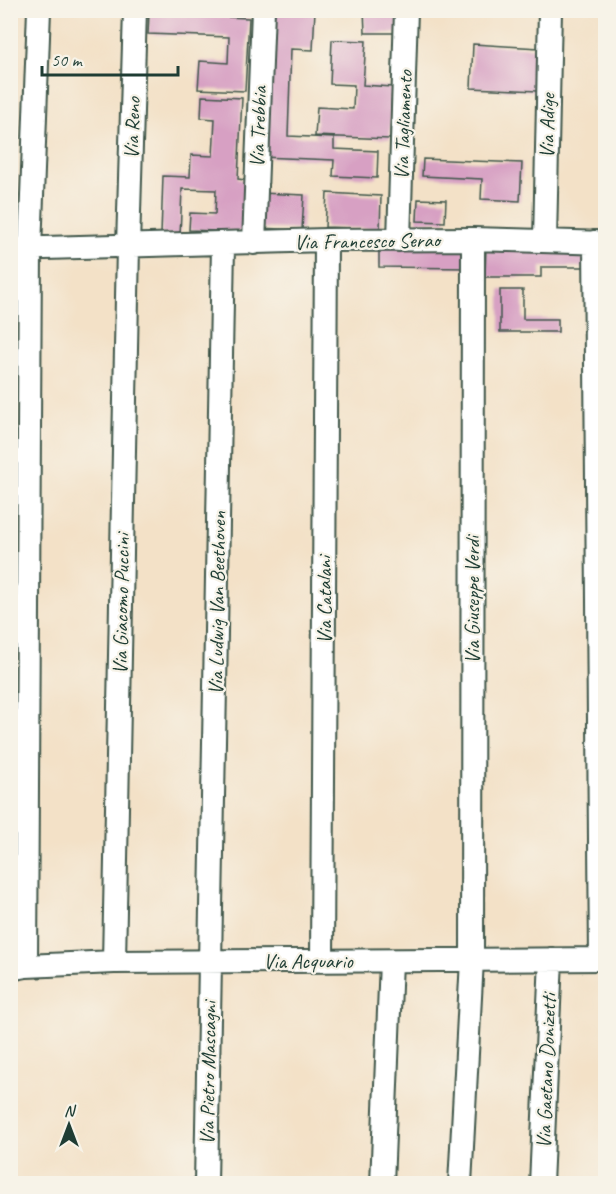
<svg xmlns="http://www.w3.org/2000/svg" width="616" height="1194" viewBox="0 0 616 1194" font-family="Caveat,sans-serif">
  <style>
    .building { fill: #d7a0c3 }
    .lines { fill: none; stroke-linecap: round; stroke-linejoin: round }
    .minor-casing { stroke: #3f564a; stroke-width: 26 }
    .minor { stroke: #fff; stroke-width: 22 }
    .labels { text-anchor: middle; stroke-width: 4.5; stroke-linejoin: round; paint-order: stroke }
    .street-label { font-size: 21px; fill: #1f3d34; stroke: #f7f3e8 }
  </style>
  <rect width="100%" height="100%" fill="#f7f3e8"/>
  <filter id="ink" filterUnits="userSpaceOnUse"><feTurbulence type="fractalNoise" baseFrequency=".0167" numOctaves="2"/><feDisplacementMap in="SourceGraphic" scale="12" xChannelSelector="R" yChannelSelector="G"/><feConvolveMatrix kernelMatrix="1 2 1 2 8 2 1 2 1" color-interpolation-filters="sRGB"/></filter>
  <filter id="wash" filterUnits="userSpaceOnUse"><feTurbulence type="fractalNoise" baseFrequency=".008" numOctaves="4" result="noise"/><feDisplacementMap in="SourceGraphic" scale="24" xChannelSelector="R" yChannelSelector="G"/><feGaussianBlur stdDeviation="1.35" result="paint"/><feColorMatrix in="noise" values="0 0 0 0 0 0 0 0 0 0 0 0 0 0 0 0 0 1.4 0 .05"/><feComposite in="paint" operator="in"/></filter>
  <g filter="url(#wash)">
    <rect width="100%" height="100%" fill="#f3e1c7"/>
    <g id="blocks">
      <path class="building" d="M268 10H315L313 50 291 49 288 136 334 138V149L378 151 377 178 333 176 334 160 261 157Z
        M364 10H398V33H365Z
        M149 14 249 18 245 91 198 89 200 61 228 63 229 37 148 34Z
        M332 40 366 41 363 85 392 87 390 139 315 136 317 107 353 109 354 85 330 84Z
        M473 44 539 48 537 91 471 88Z
        M202 96 242 98 238 179 245 180 243 232 189 230 190 213 215 214 216 190 182 189 180 235H161L163 176 190 177 191 155 213 156 215 119 201 118Z
        M423 159 522 163 520 201 481 199 482 179 422 176Z
        M260 193 304 195 302 230 259 228Z
        M327 193 381 196 380 229 325 227Z
        M418 199 446 200 445 222 417 221Z
        M379 245 469 246V268L379 267Z
        M486 248 593 249 592 267H541V277H485Z
        M500 290H523V319H558V332H500Z"/>
    </g>
  </g>
  <g filter="url(#ink)">
    <use href="#blocks" fill-opacity="0" stroke="#3f564a" stroke-width="1.5"/>
    <g class="lines">
      <defs>
        <path id="minor" d="M399 240 406 10
          M545 241 550 10
          M595 242 601 959
          M254 243 263 10
          M10 249 326 240 473 239 606 243
          M322 960 326 240
          M114 962 128 246 135 10
          M26 966 30 249 39 10
          M10 969 26 966 114 962 606 959
          M206 1184 223 245
          M382 1184 391 961
          M460 1184 472 960 473 239
          M541 1184 551 959"/>
      </defs>
      <use href="#minor" class="minor-casing"/>
      <use href="#minor" class="minor"/>
    </g>
  </g>
  <g class="labels">
    <g class="street-label">
      <text transform="translate(403 125) rotate(-88)" y="7">Via Tagliamento</text>
      <text transform="translate(547 126) rotate(-89)" y="7">Via Adige</text>
      <text transform="translate(258 127) rotate(-88)" y="7">Via Trebbia</text>
      <text transform="translate(132 128) rotate(-88)" y="7">Via Reno</text>
      <text transform="translate(367 241) rotate(-1)" y="7">Via Francesco Serao</text>
      <text transform="translate(324 600) rotate(-90)" y="7">Via Catalani</text>
      <text transform="translate(472 600) rotate(-90)" y="7">Via Giuseppe Verdi</text>
      <text transform="translate(217 603) rotate(-89)" y="7">Via Ludwig Van Beethoven</text>
      <text transform="translate(121 604) rotate(-89)" y="7">Via Giacomo Puccini</text>
      <text x="308" y="968">Via Acquario</text>
      <text transform="translate(546 1071) rotate(-88)" y="7">Via Gaetano Donizetti</text>
      <text transform="translate(208 1073) rotate(-89)" y="7">Via Pietro Mascagni</text>
    </g>
  </g>
  <rect width="616" height="1194" fill="none" stroke="#f7f3e8" stroke-width="36"/>
  <g transform="translate(69 1125)" stroke="#f7f3e8" stroke-width="4.5" paint-order="stroke">
  <path d="M0-4.5L10 22L0 15L-10 22Z" fill="#1f3d34"/>
  <text y="-9" font-size="16" font-weight="bold" text-anchor="middle" fill="#1f3d34">N</text>
  </g>
  <path d="M42 66v9h136v-9" fill="none" stroke="#1f3d34" stroke-width="3"/>
  <text x="51" y="66" font-size="18" fill="#1f3d34" stroke="#f7f3e8" stroke-width="4.5" paint-order="stroke">50 m</text>
</svg>
